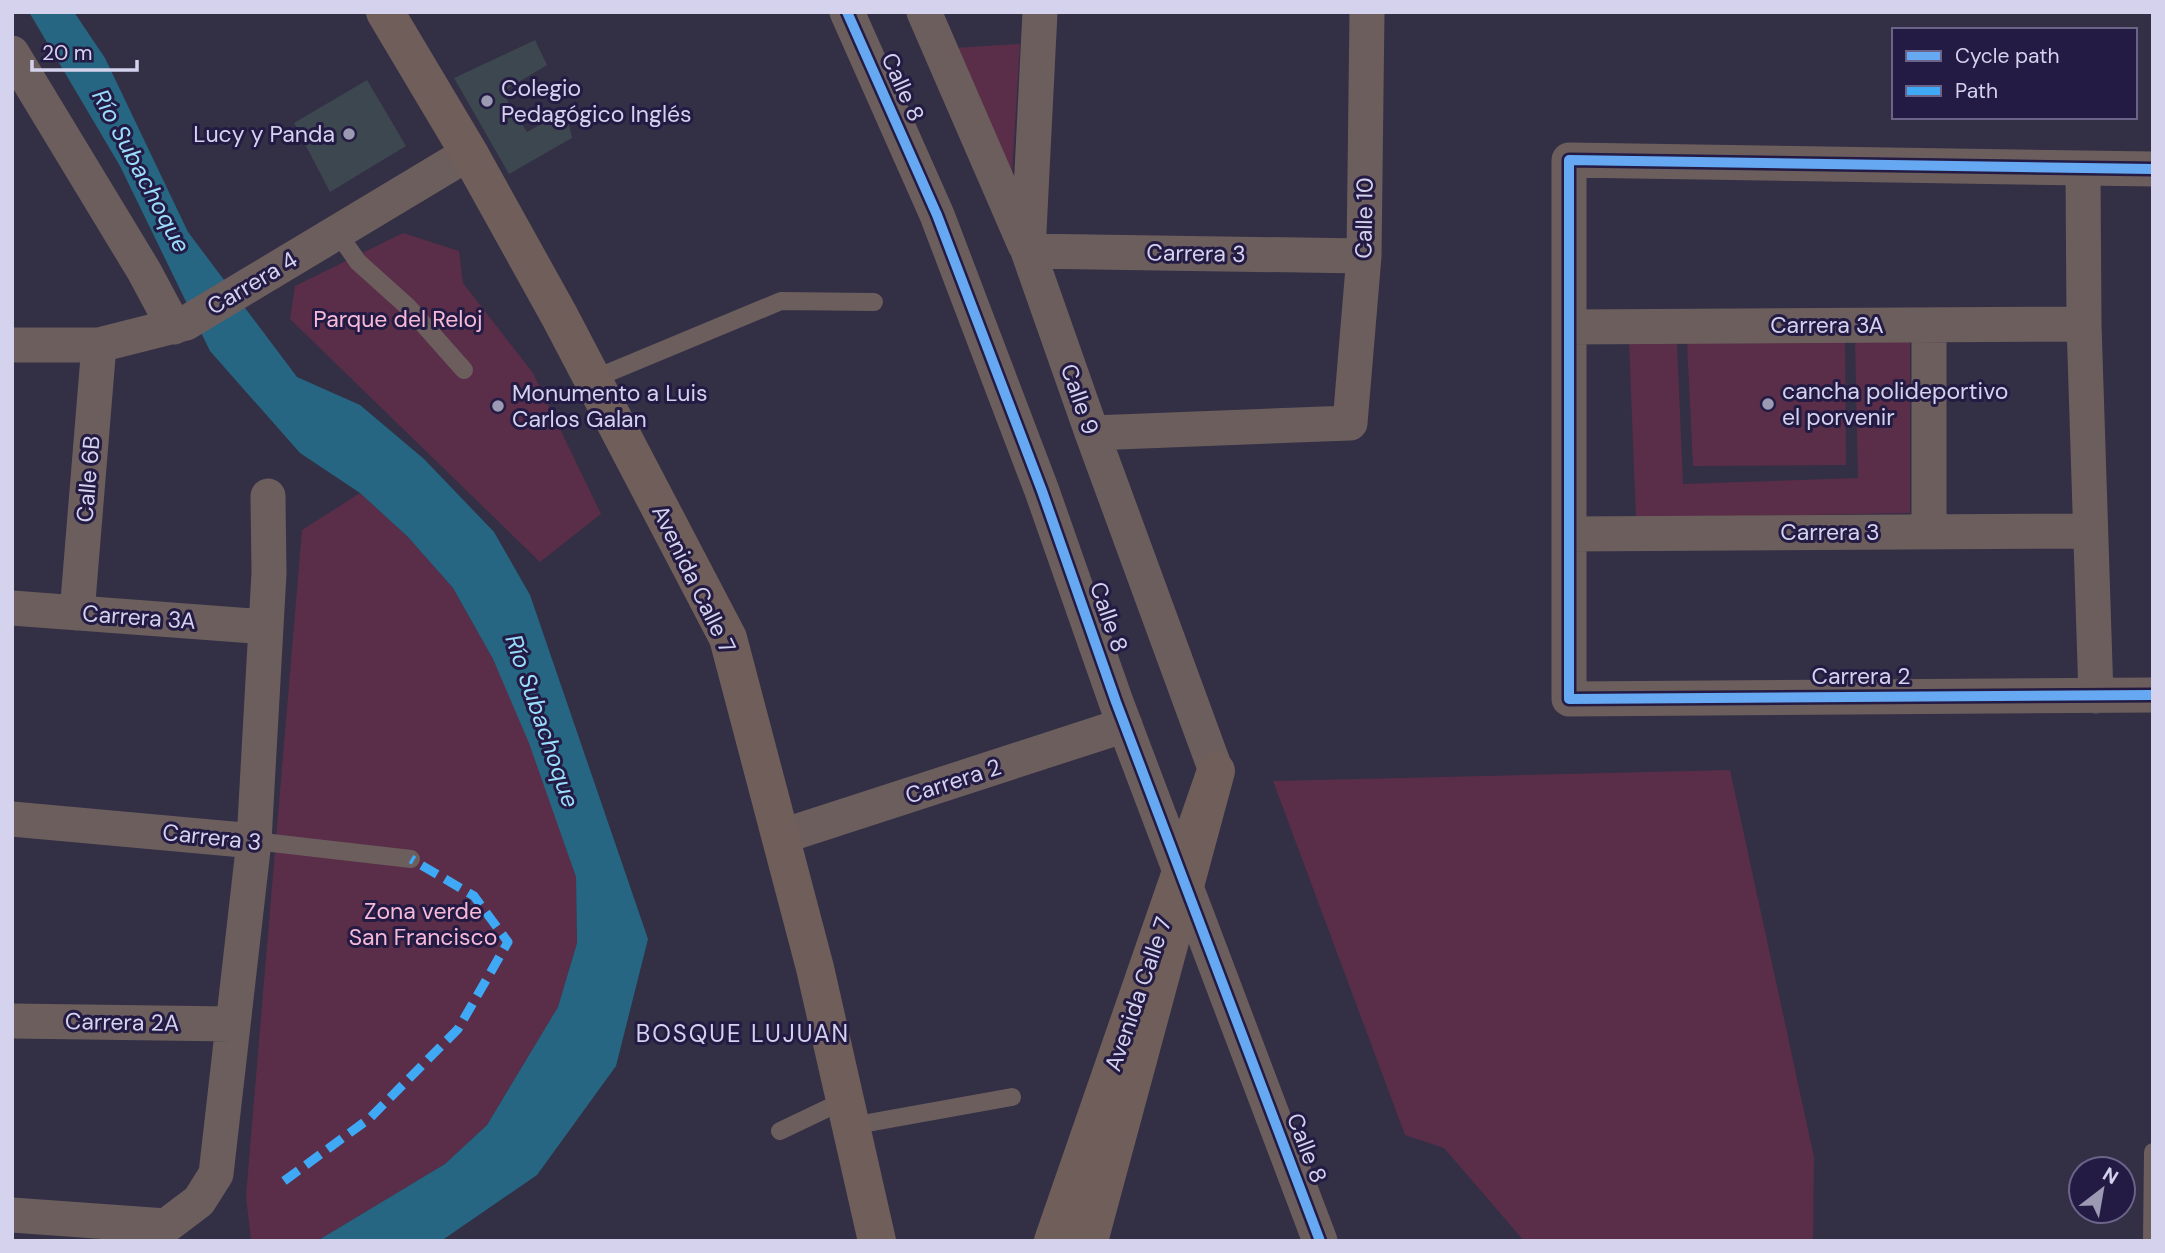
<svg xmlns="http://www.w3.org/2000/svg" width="2165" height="1253" viewBox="0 0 2165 1253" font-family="'DM Sans',sans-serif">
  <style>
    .green { fill: #5a2e48 }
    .water { fill: #266682 }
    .building { fill: #3d4750 }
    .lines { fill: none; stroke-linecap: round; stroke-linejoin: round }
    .lane { stroke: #6c5e5d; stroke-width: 18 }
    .street { stroke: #6c5e5d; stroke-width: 35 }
    .secondary { stroke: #6f5e5a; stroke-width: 38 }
    .quiet { stroke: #3fa9f5; stroke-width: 9; stroke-dasharray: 18 9; stroke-linecap: butt }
    .cycleway-casing { stroke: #231b44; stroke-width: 15 }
    .cycleway { stroke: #66a8f1; stroke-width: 10 }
    .poi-dot { fill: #9c99b2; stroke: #231b44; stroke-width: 2.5 }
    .labels { text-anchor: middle; stroke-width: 6; stroke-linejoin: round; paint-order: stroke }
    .street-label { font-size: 23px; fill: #d4d2ed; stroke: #231b44 }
    .poi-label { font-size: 23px; fill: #d4d2ed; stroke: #231b44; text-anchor: start }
    .park-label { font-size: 23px; fill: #f7b9d6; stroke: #231b44 }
    .water-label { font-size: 24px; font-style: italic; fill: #9adcfb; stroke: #231b44 }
    .neighbourhood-label { font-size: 24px; letter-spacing: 2px; fill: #d4d2ed; stroke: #231b44 }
  </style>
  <rect width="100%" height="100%" fill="#332f45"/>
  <path class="green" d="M1020 44 1012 174 954 48Z
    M403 233 459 251 463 283 533 373 601 514 540 562 290 319 295 286Z
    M1845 337 1846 465 1693 466 1687 342Z
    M1910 337V513L1636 518 1629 342 1677 344 1683 484 1858 478 1855 339Z
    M360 493 408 537 453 588 493 659 530 743 576 877 577 943 558 1007 487 1125 445 1164 317 1241H251L246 1196 302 530Z
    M1730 770 1814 1157 1813 1241H1524L1444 1148 1405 1135 1273 781Z"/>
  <path class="water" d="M29 12H74L105 58 188 232 297 377 360 405 424 459 494 532 530 595 648 939 616 1066 537 1175 441 1241H317L445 1164 487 1125 558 1007 577 943 576 877 529 743 493 659 453 588 408 537 360 493 300 453 210 351 120 166Z"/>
  <path class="building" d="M535 40 547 65 502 92 527 132 566 110 572 138 509 174 454 78Z
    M367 80 406 146 330 192 294 123Z"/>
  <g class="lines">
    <path class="lane" d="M337 232 358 262 408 307 464 370
      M591 380 781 301 874 302
      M254 841 411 859
      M851 1126 1012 1097
      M780 1131 845 1100
      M2152 1241 2153 1152"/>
    <path class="street" d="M847 12 937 215 1042 491 1116 702 1320 1241
      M924 12 1025 245
      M1040 12 1028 251 1092 433 1216 771
      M12 53 144 271 174 327
      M2083 169 2084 324 2096 696
      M2153 169 1569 160V699L2153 695
      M1028 251 1364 256
      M1569 327 2084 324
      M12 345H99L186 323 469 153
      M1092 433 1350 423 1364 256 1367 12
      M1929 532V325
      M1569 534 2090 531
      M12 608 266 627
      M77 613 99 345
      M12 819 254 841
      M780 837 1125 725
      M12 1021 232 1024
      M12 1215 166 1226 199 1201 216 1174 254 841 269 573 268 496"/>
    <path class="secondary" d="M385 12 469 153 560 317 728 638 815 968 877 1241
      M1053 1241 1216 771 1089 1241"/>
    <path class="quiet" d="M284 1181 370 1118 458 1029 508 942 474 896 411 859"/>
    <defs>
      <path id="cycleway" d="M847 12 937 215 1042 491 1116 702 1320 1241
        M2153 169 1569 160V699L2153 695"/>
    </defs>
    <use href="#cycleway" class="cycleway-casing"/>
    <use href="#cycleway" class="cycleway"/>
  </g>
  <g class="poi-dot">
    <circle cx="487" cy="101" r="7"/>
    <circle cx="349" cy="134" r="7"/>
    <circle cx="1768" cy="404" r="7"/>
    <circle cx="498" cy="406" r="7"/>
  </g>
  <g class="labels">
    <g class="street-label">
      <text transform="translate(903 87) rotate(66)" y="8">Calle 8</text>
      <text transform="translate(1364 218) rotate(-89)" y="8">Calle 10</text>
      <text transform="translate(1196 253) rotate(1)" y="8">Carrera 3</text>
      <text transform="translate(252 283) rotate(-31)" y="8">Carrera 4</text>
      <text x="1827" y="333">Carrera 3A</text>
      <text transform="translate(1080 399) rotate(71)" y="8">Calle 9</text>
      <text transform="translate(88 479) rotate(-85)" y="8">Calle 6B</text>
      <text x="1830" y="540">Carrera 3</text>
      <text transform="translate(694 579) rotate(64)" y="8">Avenida Calle 7</text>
      <text transform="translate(139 617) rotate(4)" y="8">Carrera 3A</text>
      <text transform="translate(1109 617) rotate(71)" y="8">Calle 8</text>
      <text x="1861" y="684">Carrera 2</text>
      <text transform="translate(953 781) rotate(-18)" y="8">Carrera 2</text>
      <text transform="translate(212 837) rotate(6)" y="8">Carrera 3</text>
      <text transform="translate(1138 994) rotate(-71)" y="8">Avenida Calle 7</text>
      <text transform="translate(122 1022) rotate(1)" y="8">Carrera 2A</text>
      <text transform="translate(1307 1148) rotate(69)" y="8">Calle 8</text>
    </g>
    <g class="poi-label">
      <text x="501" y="96">Colegio<tspan x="501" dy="26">Pedagógico Inglés</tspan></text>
      <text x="335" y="142" text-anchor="end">Lucy y Panda</text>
      <text x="1782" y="399">cancha polideportivo<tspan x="1782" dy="26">el porvenir</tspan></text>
      <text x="512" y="401">Monumento a Luis<tspan x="512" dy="26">Carlos Galan</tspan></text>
    </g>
    <g class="park-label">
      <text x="398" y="327">Parque del Reloj</text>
      <text x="423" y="919">Zona verde<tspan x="423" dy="26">San Francisco</tspan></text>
    </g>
    <g class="water-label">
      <text transform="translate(141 171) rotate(62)" y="8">Río Subachoque</text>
      <text transform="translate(542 721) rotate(71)" y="8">Río Subachoque</text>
    </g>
    <g class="neighbourhood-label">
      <text x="743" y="1042">BOSQUE LUJUAN</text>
    </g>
  </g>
  <rect width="2165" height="1253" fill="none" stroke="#d4d2ed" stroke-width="28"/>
  <rect x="1892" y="28" width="245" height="91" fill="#231b44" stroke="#6a6488" stroke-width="2"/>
  <rect x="1906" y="51" width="35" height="10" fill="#66a8f1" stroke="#6a6488" stroke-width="2"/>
  <text x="1955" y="63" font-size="21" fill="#d4d2ed">Cycle path</text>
  <rect x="1906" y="86" width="35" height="10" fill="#3fa9f5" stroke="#6a6488" stroke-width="2"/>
  <text x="1955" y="98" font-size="21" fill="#d4d2ed">Path</text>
  <g transform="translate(2102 1190) rotate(31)"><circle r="33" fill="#231b44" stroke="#6a6488" stroke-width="2"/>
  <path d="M0-5L12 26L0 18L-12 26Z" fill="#9c99b2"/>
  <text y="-10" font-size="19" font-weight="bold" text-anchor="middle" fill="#d4d2ed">N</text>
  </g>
  <path d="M32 60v10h105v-10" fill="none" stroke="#d4d2ed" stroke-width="3.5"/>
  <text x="42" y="60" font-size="21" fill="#d4d2ed" stroke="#231b44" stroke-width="5" paint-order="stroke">20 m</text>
</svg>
